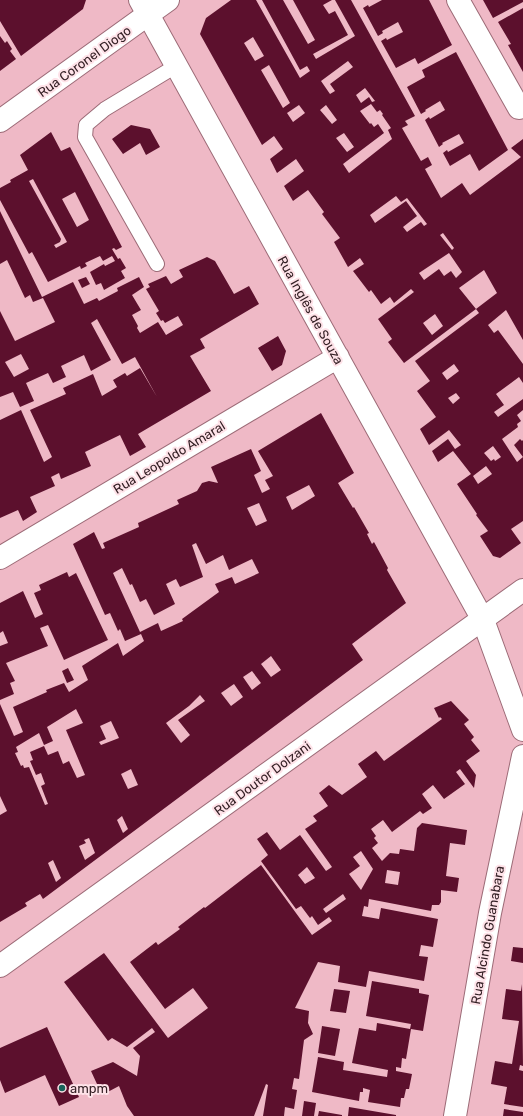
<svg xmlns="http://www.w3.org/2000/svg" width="523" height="1116" viewBox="0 0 523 1116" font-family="Rubik,sans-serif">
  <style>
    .building { fill: #5c102d; fill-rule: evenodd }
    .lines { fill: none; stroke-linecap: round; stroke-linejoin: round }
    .service-casing { stroke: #9c6b77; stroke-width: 16 }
    .minor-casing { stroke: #9c6b77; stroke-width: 24 }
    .tertiary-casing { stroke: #9c6b77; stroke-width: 24 }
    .service { stroke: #fff; stroke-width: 14 }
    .minor { stroke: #fff; stroke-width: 22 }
    .tertiary { stroke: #fff; stroke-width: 22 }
    .poi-dot { fill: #19635a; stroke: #fee2e8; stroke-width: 1.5 }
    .labels { text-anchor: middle; stroke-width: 4; stroke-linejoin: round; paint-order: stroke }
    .street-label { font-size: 13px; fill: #342025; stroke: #fee2e8 }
    .poi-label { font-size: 13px; fill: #342025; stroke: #fee2e8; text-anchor: start }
  </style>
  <rect width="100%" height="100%" fill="#efb9c6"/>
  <path class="building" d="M0 0H86L83 9 21 56 0 21Z
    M231 0H256L300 78 310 71 307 66 300 70 262 0H283L308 44 315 40 293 0H332L323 5 329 14 335 11 348 35 313 54 316 59 355 36 335 0H351L415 116 405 121 408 125 402 128 421 161 428 157 432 165 425 169 441 198 462 183 470 195 521 157 511 148 523 139V340L506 310 488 325 494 333 498 330 523 364V383L519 377 496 394 504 405 494 412 498 417 523 399V410L517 415 521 421 517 424 518 427 502 439 517 462 523 457 514 445 520 439 522 441 523 440V521L511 529 521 543 500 558 493 556 480 536 488 531 476 515 477 514 457 484 471 474 453 451 438 462 432 451 448 439 455 449 461 445 449 430 429 445 420 429 436 417 417 391 430 381 415 361 479 313 476 309 404 363 388 342 392 339 378 319 414 292 411 289 394 303 390 297 381 304 371 290 369 292 353 271 364 264 360 258 348 267 334 242 340 238 322 214 324 212 308 190 293 201 284 186 304 171 296 159 277 173 270 159 283 149 274 136 262 145 200 34 206 18ZM253 37 264 56 255 61 244 43ZM348 61 353 67 330 84 335 91 330 94 321 81ZM269 65 290 103 283 108 261 70ZM365 88 375 101 372 102 369 97 361 103 356 95ZM371 104 377 112 380 110 383 114 382 115 391 128 388 130 392 139 349 173 343 164 384 133 378 124 374 127 371 123 370 124 360 111ZM299 105 305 113 293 122 287 113ZM326 105 337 120 332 124 320 110ZM344 133 354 147 347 152 336 138ZM396 196 401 202 407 198 427 224 424 226 421 222 407 232 403 227 417 216 406 201 375 223 370 215ZM443 233 454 248 452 250 440 235ZM449 253 462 272 456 278 451 271 444 276 439 269 424 280 419 273ZM484 270 497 293 476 309 459 288ZM435 314 443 326 432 335 423 323ZM454 364 459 371 447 380 442 373ZM456 393 460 398 453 404 448 398ZM493 446 501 457 495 461 494 459 491 461 484 453ZM486 466 492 474 478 484 473 476Z
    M382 0H429L452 45 418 64 415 58 396 68 381 41 386 38 387 40 403 32 398 22 382 31 383 33 378 36 363 8 368 5 369 7Z
    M483 0H523V2L493 18Z
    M523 8V72L508 45 511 44 498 22Z
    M0 36 5 43 7 41 12 49 10 51 16 59 0 71Z
    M456 52 508 150 479 171 470 154 450 166 443 153 447 150 448 152 464 143 459 134 442 143 443 144 439 147 425 120 429 117 430 119 445 110 440 101 425 110 426 111 421 114 407 87 425 77 422 70Z
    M131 125 150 129 160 147 146 155 140 143 123 154 112 139Z
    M51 132 61 151 70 147 122 247 116 250 114 248 112 249 118 259 120 258 126 268 121 271 125 278 104 290 101 283 96 285 90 272 104 264 105 266 115 261 112 256 103 261 100 256 85 263 87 266 81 269 80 266 48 282 32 252 29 254 0 200V188L11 182 10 180 28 170 20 155ZM33 179 67 242 56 248 54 245 60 242 61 239 29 181ZM75 192 89 220 77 227 62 199Z
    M0 211 42 297 73 282 84 304 97 298 99 301 118 291 117 288 139 277 144 287 132 295 141 310 132 315 138 326 137 328 140 333 158 322 166 335 183 325 178 316 165 323 163 320 161 321 156 313 159 311 146 289 150 287 148 284 166 276 171 284 183 277 179 270 207 257 215 261 234 294 249 286 259 304 200 339 205 348 190 356 211 391 138 434 146 447 130 456 120 435 85 452 91 466 61 479 59 473 51 477 55 486 30 497 37 512 23 521 18 510 0 518V420L21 410 44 462 52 457 30 410 66 394 63 388 93 374 102 396 117 387 113 380 125 373 127 376 140 368 157 397 135 357 122 364 97 319 91 323 111 360 91 371 84 355 61 366 66 377 53 383 48 373 26 383 34 401 20 407 13 392 0 397V311L15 341 55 322 43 298 33 302 30 295 25 298 7 260 0 264ZM21 354 29 369 14 377 5 362Z
    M86 277 90 284 82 288 78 280Z
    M278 336 286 351 282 365 272 371 258 348Z
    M321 413 354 473 338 483 353 508 354 507 369 533 367 534 372 544 374 542 388 568 387 570 406 603 352 644 363 660 43 899 40 894 25 903 27 906 0 922V815L7 811 0 796V704L14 736 23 732 13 707 47 692 46 690 64 683 69 692 88 680 82 666 118 643 123 656 144 641 141 634 125 641 120 629 118 631 110 613 105 615 73 544 94 532 102 549 105 548 103 543 139 527 138 523 179 504 177 500 197 491 202 483 209 481 218 483 211 467 251 449 261 471 254 475 262 493 270 489 265 480 273 476 258 451ZM309 485 315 496 292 510 286 497ZM259 503 267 521 256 526 247 508ZM196 543 206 564 223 555 229 570 252 559 259 573 235 584 232 577 215 584 219 592 182 619 183 621 161 631 158 623 140 632 113 573 122 568 130 585 132 584 140 602 146 599 154 615 175 604 166 584 176 579 180 587 203 577 192 545ZM271 656 281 670 271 677 261 664ZM252 671 261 683 252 690 243 677ZM234 684 243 697 231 706 221 693ZM200 695 205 701 178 720 190 735 181 743 166 723 189 706ZM76 709 83 723 66 730 85 775 77 778 69 761 63 764 58 751 48 755 44 746 30 752 33 760 30 761 36 775 41 773 45 784 41 786 48 804 45 805 29 767 24 768 23 765 21 766 15 753 18 752 16 747 39 733 44 745 53 741 47 727ZM111 721 119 738 101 745 99 742 106 739 100 726ZM131 769 138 785 128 789 121 774ZM122 816 128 829 123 833 117 820ZM89 838 95 853 85 860 79 846 86 843 84 840ZM53 860 61 878 56 882 48 863Z
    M67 572 69 577 76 573 108 640 64 660 48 625 40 628 48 646 6 663 15 681 10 683 14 694 0 700V646L8 643 3 631 0 633V603L23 591 35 618 43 614 34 593 41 590 39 585Z
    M68 668 74 680 67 683 62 671Z
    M451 701 469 720 464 724 474 737 471 740 480 751 466 761 476 775 474 788 460 769 456 772 465 784 444 799 433 785 422 794 432 808 423 814 420 811 392 832 383 820 371 829 376 836 374 838 378 843 372 848 382 861 390 853 399 854 400 849 414 851 417 828 422 823 467 830 465 845 450 843 446 876 459 878 457 892 441 890V902L439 905H432L431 911 369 899 368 907 364 906 362 916 379 919 381 908 438 919 433 947 421 945 419 956 428 957 424 981 369 971 366 987 338 982 340 966 318 962 295 1008 309 1011 308 1023 313 1034 304 1040 299 1079 294 1078 292 1089 297 1090 294 1109 285 1107 284 1116H263L268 1085 266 1084 254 1116H134L127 1106 119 1086 102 1095 91 1071 113 1062 137 1076 140 1056 133 1048 155 1032 152 1028 127 1047 112 1038 108 1041 64 982 104 953 168 1038 208 1008 193 988 165 1009 130 962 156 942 158 945 180 929 178 927 204 907 205 908 261 865 312 935 332 921 329 917 318 925 312 916 310 918 301 906 296 909 261 861 268 855 257 839 267 832 280 850 300 835 326 871 332 867 305 829 317 821 313 816 328 806 319 793 329 785 342 795 367 777 358 764 376 751 384 761 442 719 440 717 439 718 434 708ZM361 851 373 869 361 890 349 874 360 866 353 857ZM307 867 315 878 305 884 298 875ZM387 870 400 872 398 885 385 883ZM343 894 346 899 326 913 323 909Z
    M513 947 523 948V963L511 961Z
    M372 981 419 989V993L429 995 423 1031 411 1029 406 1059 402 1058 401 1068 396 1067V1071L412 1074 409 1089H406L404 1098H401L400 1107 368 1102 370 1090 363 1088V1092H360L359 1101 312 1092 318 1057 344 1062 343 1070 387 1077 388 1070 352 1063 359 1028 376 1031 377 1023 410 1029 411 1024 366 1016Z
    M522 984 523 1066 520 1065 519 1070 523 1071V1107L504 1104 507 1087 491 1084 495 1061 512 1064 519 1021 502 1019 506 989 521 991Z
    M334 989 350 991 346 1013 330 1011Z
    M322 1026 340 1029 335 1056 318 1053Z
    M47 1027 79 1097 59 1106 45 1075 5 1093 0 1080V1048Z
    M304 1101 316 1103 314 1116H302Z
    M349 1107 396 1115V1116H348Z
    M504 1109 523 1112V1116H503Z
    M319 1111 342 1115V1116H318Z"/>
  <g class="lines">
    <defs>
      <path id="service" d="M157 264 85 137 86 125 105 109 176 66"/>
      <path id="minor" d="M140 0 483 620 523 730
        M458 0 519 108
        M0 558 338 357
        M0 966 523 590
        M455 1116 490 913 523 756"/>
      <path id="tertiary" d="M0 121 168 0"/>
    </defs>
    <use href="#service" class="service-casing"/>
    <use href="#minor" class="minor-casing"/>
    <use href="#tertiary" class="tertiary-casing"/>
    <use href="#service" class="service"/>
    <use href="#minor" class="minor"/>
    <use href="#tertiary" class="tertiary"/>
  </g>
  <circle class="poi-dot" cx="62" cy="1088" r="4"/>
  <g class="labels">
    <g class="street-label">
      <text transform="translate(84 61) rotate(-36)" y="5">Rua Coronel Diogo</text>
      <text transform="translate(311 310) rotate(61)" y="5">Rua Inglês de Souza</text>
      <text transform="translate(169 457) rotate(-31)" y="5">Rua Leopoldo Amaral</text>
      <text transform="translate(262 778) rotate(-36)" y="5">Rua Doutor Dolzani</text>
      <text transform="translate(487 935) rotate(-80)" y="5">Rua Alcindo Guanabara</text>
    </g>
    <g class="poi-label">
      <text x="70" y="1093">ampm</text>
    </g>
  </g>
</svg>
